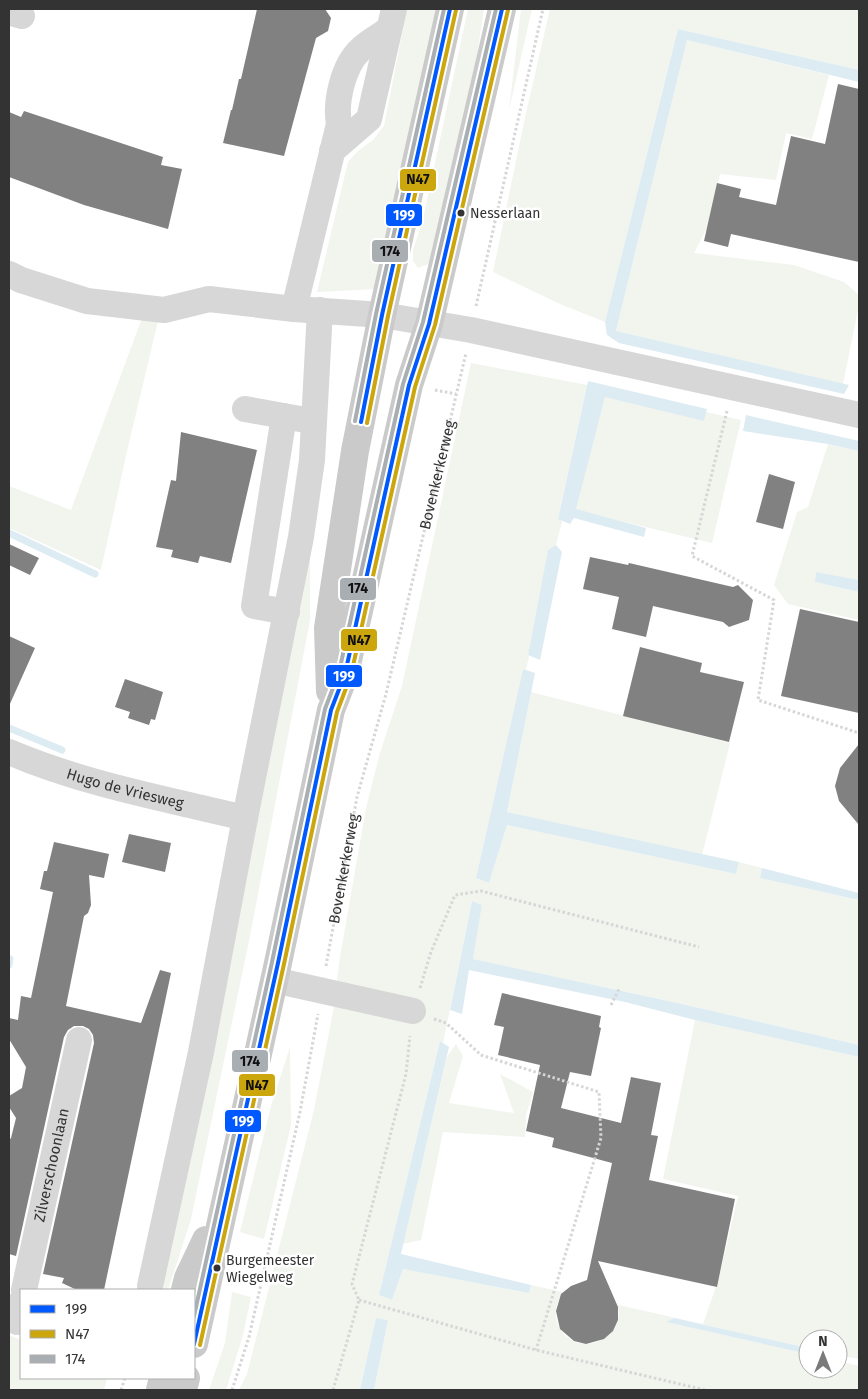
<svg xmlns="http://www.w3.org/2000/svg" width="868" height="1399" viewBox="0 0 868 1399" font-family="'Fira Sans',sans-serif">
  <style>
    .green { fill: #f1f5ed }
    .water { fill: #ddebf3 }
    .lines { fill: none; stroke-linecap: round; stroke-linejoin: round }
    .stream { stroke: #ddebf3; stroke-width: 7 }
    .building { fill: #818181 }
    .path { stroke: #d6d6d6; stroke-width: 3; stroke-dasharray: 2.5 2.5; stroke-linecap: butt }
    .minor { stroke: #d7d7d7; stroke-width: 26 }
    .major { stroke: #cacaca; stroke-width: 28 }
    .bus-1-casing { stroke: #fff; stroke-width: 8 }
    .bus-2-casing { stroke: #fff; stroke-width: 8 }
    .bus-3-casing { stroke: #fff; stroke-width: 8 }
    .bus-1 { stroke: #0059ff; stroke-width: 4 }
    .bus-2 { stroke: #cca60d; stroke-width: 4 }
    .bus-3 { stroke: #a9aeb2; stroke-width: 4 }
    .bus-dot { fill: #333; stroke: #fff; stroke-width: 2 }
    .labels { text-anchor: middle; stroke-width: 5; stroke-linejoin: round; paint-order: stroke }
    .bus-label { font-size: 14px; fill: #333; stroke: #fff; text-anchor: start }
    .street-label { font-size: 15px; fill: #333; stroke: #fff }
    .line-badge { stroke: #fff; stroke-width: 2 }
    .badge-label { font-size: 14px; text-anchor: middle; font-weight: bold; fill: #fff }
    .pale-badge-label { font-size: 14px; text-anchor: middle; font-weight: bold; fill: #111 }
  </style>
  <rect width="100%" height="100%" fill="#fff"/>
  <path class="green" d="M407 9H436L376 289 317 292 348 162 358 151 373 140 384 126Z
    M468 9H484L477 55 442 212 436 250 428 264 418 268 413 261V250L423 219Z
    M521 9H532L509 110Z
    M550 9H859V70L678 29 605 322 560 304 493 272 526 113Z
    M687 40 829 75 812 139 786 133 776 180 720 174 708 226 694 253 794 265 844 282 859 295V305L843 384 616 331Z
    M142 318 158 321 127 451 101 570 9 528V486L71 510Z
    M471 363 587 385 558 518 562 521V522L556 545 548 551 528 655 529 656 526 670 523 669 476 878 489 883 507 825 736 874 739 862 762 868 760 878 859 900V1045L682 1004 473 959 482 905 472 901 443 1043 440 1041 379 1295 392 1300 403 1269 529 1293 531 1285 563 1292C557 1301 554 1311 557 1322 570 1360 626 1344 618 1305L703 1324 719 1278 738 1196 663 1179 695 1020 859 1057V1359L838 1355V1339H808V1348L674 1318 667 1322 808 1354V1369H838V1361L859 1366V1390H374L388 1320 376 1318 360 1390H239L247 1374 314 1110 333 1012 340 957 366 808 380 753 402 686Z
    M605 396 704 421 706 412 741 420 712 543 575 510Z
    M828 444 859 451V580L816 572 815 582 859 592V620L788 604 774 585 797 512 808 507Z
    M310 551V620L250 936 191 1219 168 1290H161Z
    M531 692 730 743 702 855 507 812Z
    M456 1044 463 1056 449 1103 514 1113 500 1074 533 1092 526 1115 525 1137 443 1132 421 1240 403 1244 447 1057Z
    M290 1047 291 1125 264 1239 240 1232 271 1106Z
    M232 1292 251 1297 243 1335 226 1390H209L225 1343Z
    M9 1335 21 1340V1378H104L107 1379 104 1390H9Z"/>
  <path class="water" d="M678 29 859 70V82L687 40 616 331 849 385 844 394 619 343 607 335 605 322Z
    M588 381 707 409 704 421 605 397 576 509 646 528 644 537 574 518 570 524 558 519Z
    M746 415 859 441V451L828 444 743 431Z
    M556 545 562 552 540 660 528 655 548 550Z
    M816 572 859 580V592L815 582Z
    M523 669 535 673 507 812 739 862 736 874 507 825 489 883 476 878Z
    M762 868 859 893V900L760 878Z
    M472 901 482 905 473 959 682 1004 859 1045V1057L695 1020 625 1002 469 970 462 1014 450 1010Z
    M440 1041 449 1047 401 1254 531 1285 529 1293 403 1269 392 1300 379 1295Z
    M376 1318 388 1320 374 1390H360Z
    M674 1318 808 1348V1354L666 1322Z"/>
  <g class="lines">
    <path class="stream" d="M9 533 95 574
      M9 728 62 750
      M9 959H10L9 965"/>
  </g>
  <path class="building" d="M257 9H325L331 18 328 31 316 38 284 156 223 143 231 110H232L239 79H241Z
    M838 84 859 89V262L731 234 728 247 704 241 717 183 741 189 739 197 776 205 791 136 825 144Z
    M24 111 163 157 161 165 182 169 168 229 84 205 9 177V112L21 117Z
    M181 432 257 450 231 563 200 556 198 563 171 557 173 550 156 547 171 480 176 481Z
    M769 474 795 482 783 529 756 522Z
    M9 544 39 558 30 575 9 565Z
    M590 557 628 565 629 563 733 587 738 585 753 600 749 620 729 627 723 622 653 606 646 637 612 629 619 597 583 589Z
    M800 609 859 622V713L781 696Z
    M9 636 35 648 9 706Z
    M640 647 702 663 700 672 744 682 729 742 623 716Z
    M125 679 163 692 155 720 151 719 149 725 128 718 130 712 115 707Z
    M859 744V825L839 801 835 786 840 768Z
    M129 834 171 843 165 872 122 862Z
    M54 842 109 854 104 878 89 875 91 905 88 913 84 916 66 1006 141 1023 160 970 171 973 104 1290H77L62 1283 64 1278 43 1274 94 1043 93 1035 89 1029 83 1026H74L68 1030 64 1037 16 1256 9 1254V1140L11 1138 16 1118 9 1107V1096L22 1088 26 1067 9 1039V1018L18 1020 21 996 31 998 53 892 40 889 44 871H47Z
    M502 993 601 1016 599 1027 601 1028 591 1076 570 1072 561 1108 621 1123 631 1077 661 1083 651 1135 658 1136 649 1180 735 1199 717 1287 598 1261 618 1307V1320L613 1331 604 1339 586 1344 574 1341 560 1329 556 1311 561 1294 571 1286 587 1280 612 1163 552 1147 554 1138 526 1131 540 1065 498 1055 504 1027 494 1025Z"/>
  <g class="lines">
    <g class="path">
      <path d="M479 217 495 220"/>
      <path d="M476 306 543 9"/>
      <path d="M435 390 456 394"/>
      <path d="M727 411 692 556 774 600 758 700 859 733"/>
      <path id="s1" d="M326 966 357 797 386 694 466 353"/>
      <path d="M420 988 431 952 455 895 481 891 699 947"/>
      <path d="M611 1005 620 987"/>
      <path d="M434 1019 446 1023 481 1055 599 1092 601 1138 536 1350"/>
      <path d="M359 1300 536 1350 705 1390"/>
      <path d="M121 1390 125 1378"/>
      <path d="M232 1390 249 1337 300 1112 318 1014"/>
      <path d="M333 1390 359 1300 352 1284 406 1074 410 1036"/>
    </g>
    <g class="minor">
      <path d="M9 12 22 16"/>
      <path d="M332 151 369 119 394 9"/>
      <path d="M9 274 21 280 87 301 164 310 209 299 294 309 382 315 471 330 859 415"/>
      <path d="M294 309 339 124C335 102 343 66 360 50 367 42 380 36 389 29"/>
      <path d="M245 409 300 419"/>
      <path d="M284 416 254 606 287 612"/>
      <path id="s2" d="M9 752C84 784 166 799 245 818"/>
      <path d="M274 980 413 1011"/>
      <path d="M150 1286 201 1052 245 818 301 537 312 460 320 310"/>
      <path id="s3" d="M24 1290 79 1040"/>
      <path d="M17 1322 21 1302"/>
    </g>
    <path class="major" d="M330 691 328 628 355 451 382 315 450 9
      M185 1290 188 1278 206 1240
      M194 1344 278 963 331 710 345 674 409 385 429 324 502 9
      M160 1390 163 1378
      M183 1390 186 1378"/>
    <defs>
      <path id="bus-1" d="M361 422 382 315 450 9
        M194 1344 278 963 331 710 345 674 409 385 429 324 502 9"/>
      <path id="bus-2" d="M367 423 388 316 456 10
        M200 1345 284 964 337 712 351 675 415 387 435 325 508 10"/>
      <path id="bus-3" d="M355 421 376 314 444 9
        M194 1316 272 962 325 709 339 672 403 384 423 322 496 9"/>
    </defs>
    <use href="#bus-1" class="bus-1-casing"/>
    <use href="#bus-2" class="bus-2-casing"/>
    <use href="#bus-3" class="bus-3-casing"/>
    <use href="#bus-1" class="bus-1"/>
    <use href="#bus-2" class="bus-2"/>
    <use href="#bus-3" class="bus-3"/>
  </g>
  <g class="bus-dot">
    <circle cx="461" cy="213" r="4.5"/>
    <circle cx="217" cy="1268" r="4.5"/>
  </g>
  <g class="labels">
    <g class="bus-label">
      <text x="470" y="218">Nesserlaan</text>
      <text x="226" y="1265">Burgemeester<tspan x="226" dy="17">Wiegelweg</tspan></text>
    </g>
    <g class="street-label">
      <text dy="5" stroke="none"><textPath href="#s1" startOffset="504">Bovenkerkerweg</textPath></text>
      <text dy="5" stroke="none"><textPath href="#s2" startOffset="122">Hugo de Vriesweg</textPath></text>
      <text dy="5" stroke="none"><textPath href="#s1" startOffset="99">Bovenkerkerweg</textPath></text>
      <text dy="5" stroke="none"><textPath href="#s3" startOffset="128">Zilverschoonlaan</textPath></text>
    </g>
  </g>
  <g class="line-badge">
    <rect x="399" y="168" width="38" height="24" rx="5" fill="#cca60d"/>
    <rect x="385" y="203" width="38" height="24" rx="5" fill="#0059ff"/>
    <rect x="371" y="239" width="38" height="24" rx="5" fill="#a9aeb2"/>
    <rect x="339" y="577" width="38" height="24" rx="5" fill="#a9aeb2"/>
    <rect x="340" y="628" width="38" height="24" rx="5" fill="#cca60d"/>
    <rect x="325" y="664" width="38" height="24" rx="5" fill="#0059ff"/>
    <rect x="231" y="1049" width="38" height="24" rx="5" fill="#a9aeb2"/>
    <rect x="238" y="1073" width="38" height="24" rx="5" fill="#cca60d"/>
    <rect x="224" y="1109" width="38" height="24" rx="5" fill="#0059ff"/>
  </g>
  <g class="badge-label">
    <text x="404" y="220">199</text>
    <text x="344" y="681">199</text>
    <text x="243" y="1126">199</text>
  </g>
  <g class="pale-badge-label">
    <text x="418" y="184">N47</text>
    <text x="390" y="256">174</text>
    <text x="358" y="593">174</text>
    <text x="359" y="645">N47</text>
    <text x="250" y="1066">174</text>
    <text x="257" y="1090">N47</text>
  </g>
  <rect width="868" height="1399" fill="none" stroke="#333333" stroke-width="20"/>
  <rect x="20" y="1289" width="175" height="90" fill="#ffffff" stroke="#adadad"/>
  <rect x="30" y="1305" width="25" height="8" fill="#0059ff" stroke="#adadad"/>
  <text x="65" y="1314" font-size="15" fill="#333333">199</text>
  <rect x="30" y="1330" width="25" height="8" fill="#cca60d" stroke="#adadad"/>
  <text x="65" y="1339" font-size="15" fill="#333333">N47</text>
  <rect x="30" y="1355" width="25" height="8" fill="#a9aeb2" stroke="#adadad"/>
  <text x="65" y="1364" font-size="15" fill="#333333">174</text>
  <g transform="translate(823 1354)"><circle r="24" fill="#ffffff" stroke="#adadad"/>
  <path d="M0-4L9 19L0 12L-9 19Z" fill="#7a7a7a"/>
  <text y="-8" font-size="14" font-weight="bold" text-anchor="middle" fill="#333333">N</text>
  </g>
</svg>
